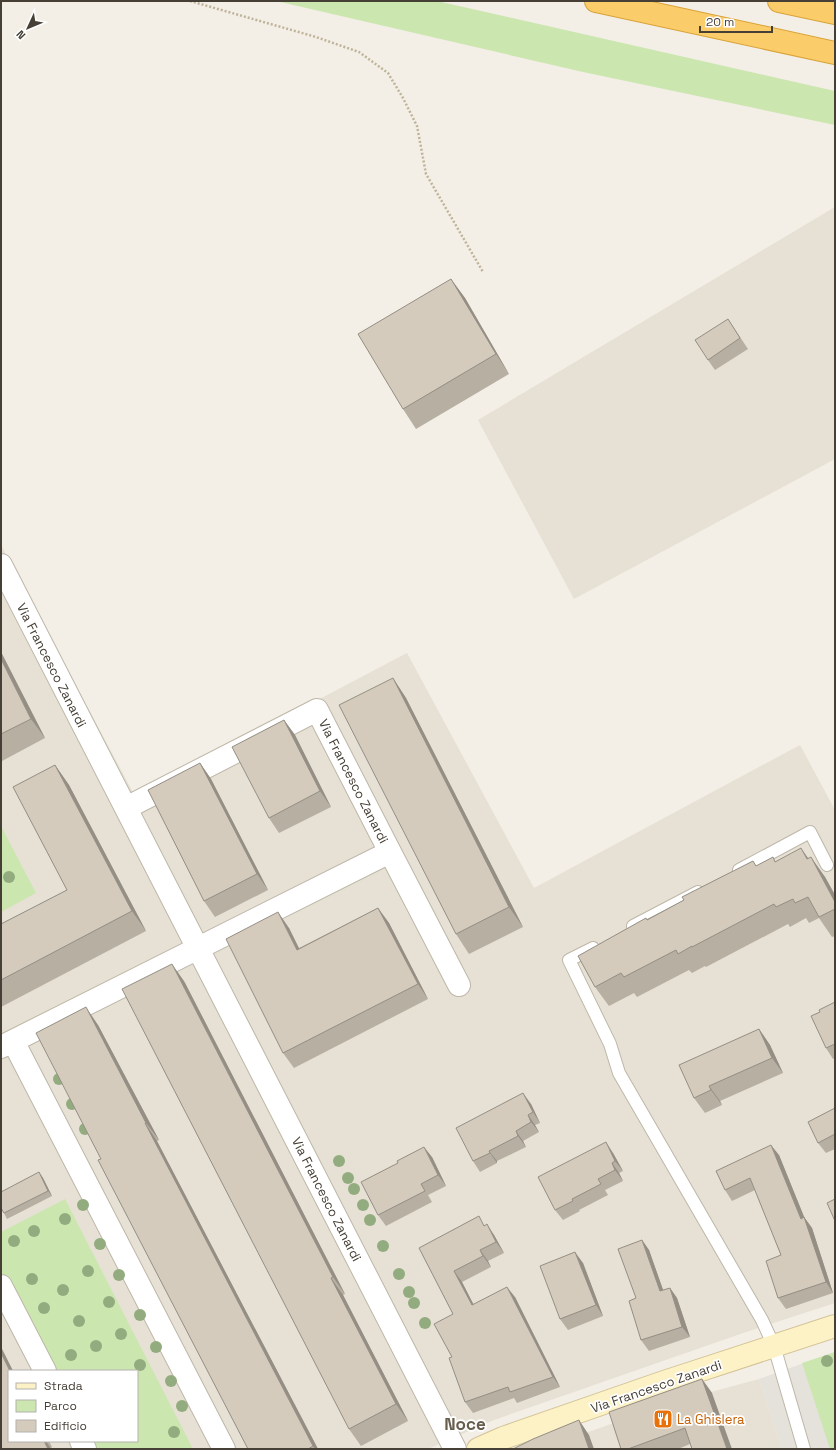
<svg xmlns="http://www.w3.org/2000/svg" width="836" height="1450" viewBox="0 0 836 1450" font-family="'Space Grotesk',sans-serif">
  <style>
    .residential { fill: #e6e1d4; fill-rule: evenodd }
    .industrial { fill: #e5e1db }
    .green { fill: #cce6b0 }
    .lines { fill: none; stroke-linecap: round; stroke-linejoin: round }
    .service-casing { stroke: #beb7a9; stroke-width: 14 }
    .minor-casing { stroke: #beb7a9; stroke-width: 24 }
    .secondary-casing { stroke: #d2c397; stroke-width: 24 }
    .motorway-casing { stroke: #d9a239; stroke-width: 24 }
    .path { stroke: #bfb39a; stroke-width: 2.5; stroke-dasharray: 2 2; stroke-linecap: butt }
    .service { stroke: #fff; stroke-width: 12 }
    .minor { stroke: #fff; stroke-width: 22 }
    .secondary { stroke: #fdf1c6; stroke-width: 22 }
    .motorway { stroke: #facd6a; stroke-width: 22 }
    .tree { fill: #93ac7f }
    .wall { fill: #b6afa2 }
    .shaded-wall { fill: #948e84 }
    .building { fill: #d4cbbc; stroke: #948e84 }
    .labels { text-anchor: middle; stroke-width: 3.5; stroke-linejoin: round; paint-order: stroke }
    .street-label { font-size: 13px; fill: #453f35; stroke: #fff }
    .food-label { font-size: 13px; fill: #c56008; stroke: #fff; text-anchor: start }
    .district-label { font-size: 17px; font-weight: bold; fill: #685e4d; stroke: #fff }
  </style>
  <rect width="100%" height="100%" fill="#f3efe6"/>
  <path class="residential" d="M835 207V459L574 599 478 420Z
    M1 545 135 796 407 653 534 888 800 745 835 810V1303L746 1332 494 1420 428 1449H1ZM9 1371H137V1441H9Z
    M759 1379 782 1449H541L622 1420 711 1392Z"/>
  <path class="industrial" d="M835 1352V1449H782L759 1379Z"/>
  <path class="green" d="M276 1H437L835 91V125L583 72Z
    M1 826 36 893 1 912Z
    M65 1199 193 1449H91L87 1441H137V1371H51L1 1273V1232Z
    M835 1352V1449H830L802 1363Z"/>
  <g class="lines">
    <defs>
      <path id="service" d="M739 870 810 832 827 865
        M633 926 698 892
        M593 948 569 960 610 1044 619 1073 762 1320 774 1346 804 1449"/>
      <path id="minor" d="M1 565 455 1449
        M126 808 317 710 390 852 459 985
        M13 1041 224 1449
        M1 1047 390 852
        M1 1286 45 1371
        M81 1441 85 1449"/>
      <path id="secondary" d="M478 1449 503 1438 664 1382 835 1326"/>
      <path id="motorway" d="M596 1 835 53
        M779 1 835 13"/>
    </defs>
    <use href="#service" class="service-casing"/>
    <use href="#minor" class="minor-casing"/>
    <use href="#secondary" class="secondary-casing"/>
    <use href="#motorway" class="motorway-casing"/>
    <path class="path" d="M190 1 316 37 359 52 388 73 403 98 417 126 426 174 483 272"/>
    <use href="#service" class="service"/>
    <use href="#minor" class="minor"/>
    <use href="#secondary" class="secondary"/>
    <use href="#motorway" class="motorway"/>
  </g>
  <g class="tree">
    <circle cx="9" cy="877" r="6"/>
    <circle cx="59" cy="1079" r="6"/>
    <circle cx="72" cy="1104" r="6"/>
    <circle cx="85" cy="1129" r="6"/>
    <circle cx="339" cy="1161" r="6"/>
    <circle cx="348" cy="1178" r="6"/>
    <circle cx="354" cy="1189" r="6"/>
    <circle cx="83" cy="1205" r="6"/>
    <circle cx="363" cy="1205" r="6"/>
    <circle cx="65" cy="1219" r="6"/>
    <circle cx="370" cy="1220" r="6"/>
    <circle cx="34" cy="1231" r="6"/>
    <circle cx="14" cy="1241" r="6"/>
    <circle cx="100" cy="1244" r="6"/>
    <circle cx="383" cy="1246" r="6"/>
    <circle cx="88" cy="1271" r="6"/>
    <circle cx="399" cy="1274" r="6"/>
    <circle cx="119" cy="1275" r="6"/>
    <circle cx="32" cy="1279" r="6"/>
    <circle cx="63" cy="1290" r="6"/>
    <circle cx="409" cy="1292" r="6"/>
    <circle cx="109" cy="1302" r="6"/>
    <circle cx="414" cy="1303" r="6"/>
    <circle cx="44" cy="1308" r="6"/>
    <circle cx="140" cy="1315" r="6"/>
    <circle cx="79" cy="1321" r="6"/>
    <circle cx="425" cy="1323" r="6"/>
    <circle cx="121" cy="1334" r="6"/>
    <circle cx="96" cy="1346" r="6"/>
    <circle cx="156" cy="1347" r="6"/>
    <circle cx="71" cy="1355" r="6"/>
    <circle cx="827" cy="1361" r="6"/>
    <circle cx="140" cy="1365" r="6"/>
    <circle cx="171" cy="1381" r="6"/>
    <circle cx="182" cy="1406" r="6"/>
    <circle cx="174" cy="1432" r="6"/>
  </g>
  <path class="wall" d="M451 279 465 298 509 374 416 429 403 409Z
    M728 319 748 349 715 370 708 360Z
    M1 652 45 738 2 761 1 760Z
    M393 678 406 698 523 927 469 954 456 934Z
    M284 720 295 735 331 807 279 833 269 818Z
    M200 763 211 779 268 890 215 917 204 901Z
    M55 765 69 785 146 931 1 1007V924L67 890Z
    M809 858 825 877 835 895V936L832 937 819 918 809 923 806 918 790 927 788 924 706 967 705 966 692 973 689 970 637 997 634 993 609 1006 595 987 647 919 684 900 753 861 756 866 776 861Z
    M378 908 389 923 428 999 294 1068 283 1053 289 928 299 948Z
    M184 981 345 1294 343 1295 408 1421 361 1446 349 1429Z
    M835 1002V1058L833 1059 826 1048 820 1012Z
    M98 1025 159 1140 157 1141 318 1449H248L101 1159Z
    M759 1029 770 1045 783 1073 720 1101 722 1105 705 1113 694 1098Z
    M531 1104 540 1123 535 1125 539 1132 523 1141 526 1147 497 1161V1163L480 1172 473 1161Z
    M835 1108V1149L826 1153 818 1143Z
    M613 1153 623 1171 619 1173 623 1181 605 1190 608 1195 579 1210 580 1211 563 1220 555 1210Z
    M779 1155 804 1217 812 1228 833 1293 786 1309 778 1298 781 1255 755 1190 732 1201 725 1190Z
    M432 1157 446 1186 428 1195 432 1202 386 1226 378 1215Z
    M39 1172 43 1178 52 1196 7 1219 4 1213Z
    M485 1225 494 1235 504 1253 488 1261 491 1267 462 1282 473 1304 515 1297 560 1387 517 1403 514 1398 473 1413 465 1402 452 1357 453 1314 419 1248Z
    M642 1240 649 1250 663 1290 670 1288 677 1298 690 1337 649 1351 641 1340 636 1298Z
    M583 1263 603 1316 568 1330 560 1319Z
    M1 1347 13 1371H9V1441H49L52 1447 51 1448 1 1449Z
    M702 1379 712 1393 690 1444 678 1449H621Z"/>
  <path class="shaded-wall" d="M451 279 465 298 509 374 496 354Z
    M1 652 45 738 31 719 1 659Z
    M393 678 406 698 523 927 509 907Z
    M284 720 295 735 331 807 320 791Z
    M200 763 211 779 268 890 257 874Z
    M55 765 69 785 146 931 132 911Z
    M801 848 815 868 807 859Z
    M811 857 825 877 835 895V902Z
    M378 908 389 923 428 999 418 984Z
    M278 912 289 928 307 965 297 950Z
    M172 964 184 981 345 1294 333 1277Z
    M86 1007 98 1025 159 1140 146 1123Z
    M759 1029 770 1045 783 1073 772 1058Z
    M709 1086 720 1101 722 1105 711 1090Z
    M523 1093 531 1104 540 1123 533 1112Z
    M528 1115 535 1125 539 1132 531 1122Z
    M145 1123 157 1141 318 1449H315L313 1446Z
    M516 1131 523 1141 526 1147 518 1136Z
    M606 1142 613 1153 623 1171 615 1161Z
    M771 1145 779 1155 807 1224 804 1217 812 1228 833 1293 826 1282 801 1219Z
    M424 1147 432 1157 446 1186 438 1175Z
    M489 1151 497 1161V1163L490 1153Z
    M612 1163 619 1173 623 1181 615 1170Z
    M39 1172 43 1178 52 1196 48 1191Z
    M487 1224 494 1235 504 1253 496 1242Z
    M642 1240 649 1250 667 1301 660 1291Z
    M480 1250 488 1261 491 1267 483 1256Z
    M575 1252 583 1263 603 1316 596 1305Z
    M454 1271 462 1282 479 1315 472 1305Z
    M331 1278 343 1295 408 1421 396 1404Z
    M507 1287 515 1297 560 1387 553 1377Z
    M670 1288 677 1298 690 1337 682 1327Z
    M1 1347 13 1371H10L1 1353Z
    M702 1379 712 1393 732 1449H727Z
    M579 1420 589 1435 594 1449H589Z
    M44 1441H46L51 1449H48Z"/>
  <path class="building" d="M451 279 496 354 403 409 358 334Z
    M728 319 740 338 708 360 695 340Z
    M1 659 31 719 1 734Z
    M393 678 509 907 456 934 339 705Z
    M284 720 320 791 269 818 232 747Z
    M200 763 257 874 204 901 148 790Z
    M55 765 132 911 1 980V924L67 890 13 787Z
    M801 848 807 859 811 857 835 902V909L819 917 808 897 795 903 793 899 776 907 774 904 692 947V946L678 954 676 950 624 977 621 973 595 987 578 956 646 918 647 920 684 900 682 897 753 861 756 866 773 857 775 862Z
    M378 908 418 984 283 1053 226 939 278 912 297 950Z
    M172 964 333 1277 331 1278 396 1404 349 1429 122 989Z
    M835 1002V1044L826 1048 811 1016 820 1012 819 1010Z
    M86 1007 146 1123H145L313 1446 308 1449H248L98 1160 101 1159 36 1033Z
    M759 1029 772 1058 709 1086 711 1090 694 1098 679 1065Z
    M523 1093 533 1112 528 1115 531 1122 516 1131 518 1136 489 1151 490 1153 473 1161 456 1128Z
    M835 1108V1134L818 1143 808 1122Z
    M606 1142 615 1161 612 1163 615 1170 598 1179 601 1184 572 1199 573 1201 555 1210 538 1177Z
    M771 1145 801 1219 804 1217 826 1282 778 1298 766 1261 781 1255 750 1178 725 1190 716 1171Z
    M424 1147 438 1175 421 1184 425 1191 378 1215 361 1182 398 1163 397 1161Z
    M39 1172 48 1191 4 1213 1 1208V1192Z
    M835 1199V1221L827 1203Z
    M479 1216 484 1226 487 1224 496 1242 480 1250 483 1256 454 1271 472 1305 507 1287 553 1377 510 1392 508 1387 465 1402 449 1358 452 1357 434 1324 453 1314 419 1248Z
    M642 1240 660 1291 670 1288 682 1327 641 1340 629 1301 636 1298 618 1249Z
    M575 1252 596 1305 560 1319 540 1266Z
    M1 1353 10 1371H9V1441H44L48 1449H1Z
    M702 1379 727 1449H692L685 1428 628 1449H621L609 1412Z
    M579 1420 589 1449H513L533 1439Z"/>
  <defs>
    <symbol id="restaurant-square" viewBox="-11 -11 22 22"><rect x="-9" y="-9" width="18" height="18" rx="4" fill="#e8710a" stroke="#fff"/><path d="M-5-6h1v4h1v-4h1v4h1v-4h1v5L-1.5 .5V6h-2V.5L-5-1ZM5-6V6H3V1.5H1.5Q1.5-4 5-6Z" fill="#fff"/></symbol>
  </defs>
  <g fill-rule="evenodd">
    <use href="#restaurant-square" x="652" y="1408" width="22" height="22"/>
  </g>
  <g class="labels">
    <g class="street-label">
      <text transform="translate(52 665) rotate(63)" y="5">Via Francesco Zanardi</text>
      <text transform="translate(354 781) rotate(63)" y="5">Via Francesco Zanardi</text>
      <text transform="translate(327 1199) rotate(63)" y="5">Via Francesco Zanardi</text>
      <text transform="translate(656 1386) rotate(-19)" y="5">Via Francesco Zanardi</text>
    </g>
    <g class="food-label">
      <text x="677" y="1424">La Ghislera</text>
    </g>
    <g class="district-label">
      <text x="465" y="1430">Noce</text>
    </g>
  </g>
  <rect width="836" height="1450" fill="none" stroke="#453f35" stroke-width="4"/>
  <rect x="8" y="1370" width="130" height="72" fill="#ffffff" stroke="#b5b2ae"/>
  <rect x="16" y="1383" width="20" height="6" fill="#fdf1c6" stroke="#b5b2ae"/>
  <text x="44" y="1390" font-size="12" fill="#453f35">Strada</text>
  <rect x="16" y="1400" width="20" height="12" fill="#cce6b0" stroke="#b5b2ae"/>
  <text x="44" y="1410" font-size="12" fill="#453f35">Parco</text>
  <rect x="16" y="1420" width="20" height="12" fill="#d4cbbc" stroke="#b5b2ae"/>
  <text x="44" y="1430" font-size="12" fill="#453f35">Edificio</text>
  <g transform="translate(28 28) rotate(226)" stroke="#ffffff" stroke-width="3" paint-order="stroke">
  <path d="M0-3L7 15L0 10L-7 15Z" fill="#453f35"/>
  <text y="-6" font-size="11" font-weight="bold" text-anchor="middle" fill="#453f35">N</text>
  </g>
  <path d="M700 26v6h72v-6" fill="none" stroke="#453f35" stroke-width="2"/>
  <text x="706" y="26" font-size="12" fill="#453f35" stroke="#ffffff" stroke-width="3" paint-order="stroke">20 m</text>
</svg>
